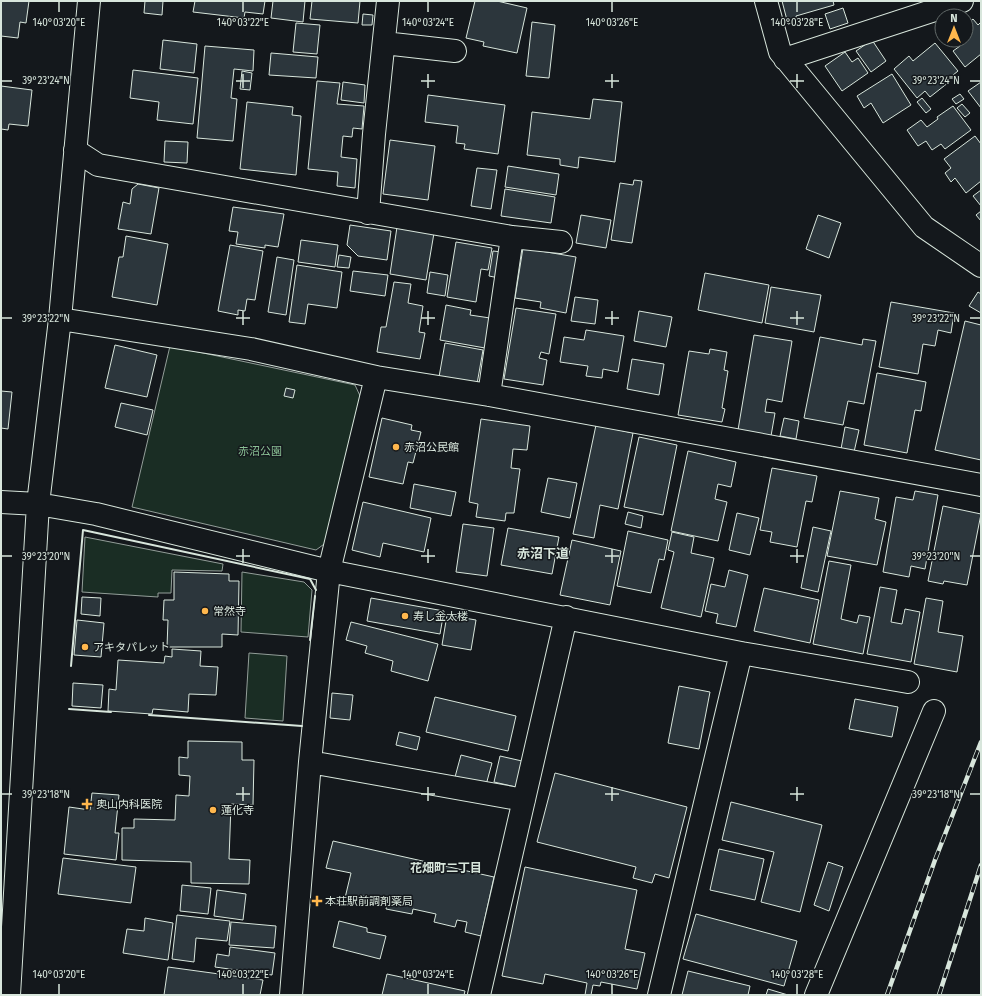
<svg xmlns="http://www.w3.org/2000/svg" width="982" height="996" viewBox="0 0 982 996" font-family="'Fira Sans','Noto Sans JP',sans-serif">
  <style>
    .green { fill: #1a2d24; stroke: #939e99 }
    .building { fill: #2c363c; stroke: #d8e6dc }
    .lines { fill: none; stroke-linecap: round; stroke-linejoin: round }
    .minor-casing { stroke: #d8e6dc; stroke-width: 24 }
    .minor { stroke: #14181c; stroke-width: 22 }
    .rail-casing { stroke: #d8e6dc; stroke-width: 4.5 }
    .rail { stroke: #14181c; stroke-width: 3; stroke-dasharray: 9; stroke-linecap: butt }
    .wall { stroke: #d8e6dc; stroke-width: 2 }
    .ticks { fill: none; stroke: #d8e6dc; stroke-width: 1.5 }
    .poi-dot { fill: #ffb74d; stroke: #14181c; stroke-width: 1.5 }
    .labels { text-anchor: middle; stroke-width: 3; stroke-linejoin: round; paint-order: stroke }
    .poi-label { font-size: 11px; fill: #d8e6dc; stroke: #14181c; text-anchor: start }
    .park-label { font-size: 11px; fill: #8ac095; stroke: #14181c }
    .neighbourhood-label { font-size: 12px; font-weight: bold; fill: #d8e6dc; stroke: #14181c }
    .quarter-label { font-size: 13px; font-weight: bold; fill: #d8e6dc; stroke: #14181c }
    .ticks-label { font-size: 10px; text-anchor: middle; fill: #d8e6dc; stroke: #14181c; stroke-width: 3; stroke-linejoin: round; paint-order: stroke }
  </style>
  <rect width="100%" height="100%" fill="#14181c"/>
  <path class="green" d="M170 346 355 385 361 398 331 539 316 550 132 507Z
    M85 537 223 564 222 571 172 570 171 593H158V597L82 592Z
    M242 572 304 582 312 590 308 637 241 632Z
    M249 653 287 656 283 721 245 718Z"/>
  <path class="building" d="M1 1H29L26 23 20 22 18 38 1 36Z
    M145 1H163L162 15 144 13Z
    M195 1H265L263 14 245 12 244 18 193 12Z
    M273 1H305L303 22 271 18Z
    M312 1H360L358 23 310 19Z
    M475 1H497L527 8 517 53 483 46 484 42 466 38Z
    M782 1H833L834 5 796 16 797 22 788 24Z
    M843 8 848 23 830 29 825 14Z
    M363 14 373 15 372 25H362Z
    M973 19 978 25 981 22V54L965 67 953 51 960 46 956 40H966V25Z
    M532 22 555 25 549 78 526 76Z
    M296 23 320 25 317 54 293 52Z
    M163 40 197 44 194 73 160 69Z
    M872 40 886 61 871 72 856 51Z
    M935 43 958 71 947 80 949 82 930 97 925 91 917 98 894 69 909 56 913 61Z
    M205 46 254 50 253 71 234 69 231 98 237 99 233 141 197 138Z
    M845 52 852 62 858 58 868 73 842 91 825 66Z
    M271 53 318 57 316 78 269 75Z
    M133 70 198 78 193 124 157 120 159 102 130 98Z
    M242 71 252 73 250 90 240 89Z
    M892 74 911 105 883 123 871 103 864 108 857 96Z
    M317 81 340 83 337 104 364 106 362 129 353 128 352 137 343 136 341 157 357 159 355 188 337 186 338 172 308 169Z
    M343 82 365 85 364 103 341 100Z
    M981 82V108L968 91Z
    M1 86 32 90 28 126 9 124 8 130 1 129Z
    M960 94 964 99 956 104 952 99Z
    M428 95 505 105 498 154 464 149 465 144 456 143 458 126 425 122Z
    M922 98 931 109 926 113 917 102Z
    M593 99 622 102 615 162 579 157 578 168 560 165V159L527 155 532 112 590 119Z
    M247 102 293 107 292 115 301 116 296 175 240 169Z
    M962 104 970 113 965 117 957 108Z
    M953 106 971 130 945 149 941 144 932 150 926 141 918 146 907 130 921 120 927 127 938 119 937 117Z
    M975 136 981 144V181L966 193 955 178 951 182 945 173 951 168 944 159Z
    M390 140 435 146 428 200 383 194Z
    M165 141 188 142 187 163 164 162Z
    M508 166 559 174 556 195 505 187Z
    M477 168 497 170 491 209 471 206Z
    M634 180 642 181 632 243 611 240 620 183 633 185Z
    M138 184 159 188 151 234 118 229 123 202 130 204 132 189Z
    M505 189 555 197 551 223 501 216Z
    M981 190V206L973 196Z
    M233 207 284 214 278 247 265 245V248L236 244 238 232 229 231Z
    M981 211V221L976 215Z
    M581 215 611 220 606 248 576 243Z
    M818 215 841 223 829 258 806 249Z
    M350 225 391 231 387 260 358 256 347 245Z
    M397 227 434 233 426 280 390 274Z
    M126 236 168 244 157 305 112 297 119 257H123Z
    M301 240 338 245 335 267 298 262Z
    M456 242 492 248 488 270 481 269 476 302 447 297Z
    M230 245 263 251 255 300 247 299 245 311 238 310V315L218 311Z
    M523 248 576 257 566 313 540 308 541 302 515 298Z
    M493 251 502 252 499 278 489 276Z
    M339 255 351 257 349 268 337 267Z
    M277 257 294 260 286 315 268 312Z
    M297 265 342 272 337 308 308 304 305 324 289 322Z
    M353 271 388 275 385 296 350 291Z
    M430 272 448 275 445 296 427 293Z
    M705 273 769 285 762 323 698 310Z
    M394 282 411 284 408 303 423 306 419 332 425 333 420 359 377 352 381 327H386Z
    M771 287 821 295 814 332 765 323Z
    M978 292 981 294V313L969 306Z
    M575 297 598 300 595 324 571 321Z
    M891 302 954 313 951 333 938 330 935 346 923 344 918 374 879 367Z
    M446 305 471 310 470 315 490 318 485 348 440 340Z
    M516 308 556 314 549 354 541 352 539 358 547 360 543 385 504 379Z
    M639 311 672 317 666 347 634 341Z
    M965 321 981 325V460L935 450Z
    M586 330 624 336 618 372 603 369 602 378 586 376 588 366 560 362 564 337 584 340Z
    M754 335 792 341 782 402 767 399 765 412 775 413 771 436 738 430Z
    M820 337 862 345 863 339 876 341 864 404 848 401 843 425 804 418Z
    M445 343 483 350 477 384 439 377Z
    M115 345 157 355 147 397 105 388Z
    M710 349 727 352 724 370 728 371 722 408 725 409 722 422 678 415 689 351 709 354Z
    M632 359 664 364 659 395 627 389Z
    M877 373 926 382 921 411 915 410 907 453 864 445Z
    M286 388 295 390 293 398 284 396Z
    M1 391 12 392 8 429 1 428Z
    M121 403 153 410 147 435 115 427Z
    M382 418 412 425 411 430 421 432 413 463 408 462 403 484 369 477Z
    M784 418 799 421 796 439 780 436Z
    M481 419 530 426 527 450 513 449 511 468 520 469 514 513H506L505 521 476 517 478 504 469 502Z
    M596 425 633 433 618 509 600 505 594 538 573 534Z
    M845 427 859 430 854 452 841 449Z
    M639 437 677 445 663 515 624 507Z
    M688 451 736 462 731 487 718 484 715 499 727 502 718 541 671 531Z
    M772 468 817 476 812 502 806 501 797 547 770 542 772 532 760 530Z
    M548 478 577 483 570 518 541 512Z
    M414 484 456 492 451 516 410 508Z
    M840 491 879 498 875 519 886 522 877 565 827 556Z
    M915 491 938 495 925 569 911 566 909 577 883 572 896 497 913 500Z
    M363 502 431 518 424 552 383 543 380 557 352 550Z
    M943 506 981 514 967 585 944 581 943 584 928 581Z
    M628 512 643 516 641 528 625 524Z
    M737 513 759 518 750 555 729 550Z
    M463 524 494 528 487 576 456 572Z
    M813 527 831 531 818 592 801 588Z
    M508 528 559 537 552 574 501 565Z
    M628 531 668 540 664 560 659 559 651 593 617 586Z
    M672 532 694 537 691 553 714 558 701 617 661 608 674 552 668 550Z
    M572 540 621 551 610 605 560 595Z
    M829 561 851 565 841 619 857 623 859 615 870 617 863 654 813 644Z
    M729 570 748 575 736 627 716 623 718 614 705 611 711 584 725 587Z
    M174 572 229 574V581H239L238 635 222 634V647H167L168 620H163L164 600H174Z
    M880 587 897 590 891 622 902 624 905 609 920 612 911 662 867 654Z
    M764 588 819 600 810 643 754 631Z
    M82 597 101 598 100 616 81 614Z
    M371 598 444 611 440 634 367 621Z
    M926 598 943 601 938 632 963 636 957 672 914 664Z
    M447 615 476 620 471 650 442 645Z
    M77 620 104 623 101 657 74 655Z
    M351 622 438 644 428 681 391 671 393 661 365 653 367 646 346 640Z
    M172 649 201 651 200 666 218 667 216 695 189 694 188 712 153 709 152 714 108 711 109 689 116 690 118 660 164 663 165 656 172 657Z
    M73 683 103 685 101 708 72 706Z
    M679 686 710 692 699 749 668 743Z
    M332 693 353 695 350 720 330 718Z
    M435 697 516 716 508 751 426 732Z
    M855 699 898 707 892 737 849 729Z
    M399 732 420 737 417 750 396 745Z
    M188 741 242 742V760H254L253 805 231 804 229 859 250 860 249 884 191 883V862L122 860V828H134V819L175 820 176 795 189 796 190 776 179 775V757L188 758Z
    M461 755 492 763 486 785 455 777Z
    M500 756 522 761 516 787 494 782Z
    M555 773 687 807 669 878 655 874 652 883 633 878 636 867 537 842Z
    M92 793 119 795 115 833H119L116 860 64 854 69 807 90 810Z
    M731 802 822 825 800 912 761 902 774 852 722 840Z
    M333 841 494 877 481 936 465 932 467 922 457 920 455 927 434 922 436 914 413 909 412 914 386 909 388 902 363 896 361 902 345 898 351 873 326 868Z
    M719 849 764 859 755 900 710 890Z
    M63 858 136 867 131 903 58 894Z
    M828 862 843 867 829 911 814 905Z
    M525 867 637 890 625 949 645 953 637 989 601 982 600 986 593 985 591 995H585L587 983 545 974 543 984 502 976Z
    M182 885 211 888 208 914 180 911Z
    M217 890 246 894 243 920 214 916Z
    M696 914 797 941 784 986 683 959Z
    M177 915 230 921 227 941 196 938 194 962 172 959Z
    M145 918 173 923 168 960 123 953 127 929 144 931Z
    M339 921 367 928V932L386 936 380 959 333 947Z
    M231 922 276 926 274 948 229 945Z
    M230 947 275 953 272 975 215 967 217 954 229 956Z
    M168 967 263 980 260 995H164Z
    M688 971 750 986 748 995H682Z
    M387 974 465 991 464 995H382Z
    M768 989 788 995H766Z"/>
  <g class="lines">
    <defs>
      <path id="minor" d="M766 1 780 52 924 227 981 266
        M384 43 455 51
        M785 59 962 1
        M75 150 98 165 512 237 561 242
        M368 213 374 134 388 1
        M60 319 251 349 376 377 489 395 981 485
        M489 395 512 237
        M1 502 38 504 96 514 329 571 741 653 908 682
        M310 762 524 800
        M9 995 38 504 60 319 89 1
        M291 995 310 762 329 571 376 377
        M479 995 566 617
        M659 995 741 653
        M816 995 934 711"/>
    </defs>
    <use href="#minor" class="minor-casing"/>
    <use href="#minor" class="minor"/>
    <defs>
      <path id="rail" d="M887 995 935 860 981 742
        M939 995 981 865"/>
    </defs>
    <use href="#rail" class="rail-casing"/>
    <use href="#rail" class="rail"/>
    <path class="wall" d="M310 640 315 596
      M71 666 83 530 310 579 316 590
      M69 709 111 712
      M149 715 302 726"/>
  </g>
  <path class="ticks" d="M59 2V12M243 2V12M428 2V12M612 2V12M797 2V12M243 74V88M428 74V88M612 74V88M797 74V88M2 81H12M236 81H250M421 81H435M605 81H619M790 81H804M970 81H980M243 311V325M428 311V325M612 311V325M797 311V325M2 318H12M236 318H250M421 318H435M605 318H619M790 318H804M970 318H980M243 549V563M428 549V563M612 549V563M797 549V563M2 556H12M236 556H250M421 556H435M605 556H619M790 556H804M970 556H980M243 787V801M428 787V801M612 787V801M797 787V801M2 794H12M236 794H250M421 794H435M605 794H619M790 794H804M970 794H980M59 984V994M243 984V994M428 984V994M612 984V994M797 984V994"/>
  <g class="poi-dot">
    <circle cx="396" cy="447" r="4"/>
    <circle cx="205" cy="611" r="4"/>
    <circle cx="405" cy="616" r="4"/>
    <circle cx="85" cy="647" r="4"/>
    <path d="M85 798h4v4h4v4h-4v4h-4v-4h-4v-4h4z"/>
    <circle cx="213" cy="810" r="4"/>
    <path d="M315 895h4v4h4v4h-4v4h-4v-4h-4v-4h4z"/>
  </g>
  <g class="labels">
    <g class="poi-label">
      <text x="404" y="451">赤沼公民館</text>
      <text x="213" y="615">常然寺</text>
      <text x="413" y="620">寿し金太楼</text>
      <text x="93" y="651">アキタパレット</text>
      <text x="96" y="808">奥山内科医院</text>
      <text x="221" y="814">蓮化寺</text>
      <text x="325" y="905">本荘駅前調剤薬局</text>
    </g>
    <g class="park-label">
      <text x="260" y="455">赤沼公園</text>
    </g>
    <g class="neighbourhood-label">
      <text x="446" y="872">花畑町二丁目</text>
    </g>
    <g class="quarter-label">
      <text x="543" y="558">赤沼下道</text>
    </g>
  </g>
  <g class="ticks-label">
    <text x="59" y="26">140°03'20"E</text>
    <text x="243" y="26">140°03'22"E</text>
    <text x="428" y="26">140°03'24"E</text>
    <text x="612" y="26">140°03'26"E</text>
    <text x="797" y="26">140°03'28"E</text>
    <text x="46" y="84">39°23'24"N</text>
    <text x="936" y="84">39°23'24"N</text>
    <text x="46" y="322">39°23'22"N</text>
    <text x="936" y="322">39°23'22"N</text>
    <text x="46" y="560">39°23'20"N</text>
    <text x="936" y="560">39°23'20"N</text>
    <text x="46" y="798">39°23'18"N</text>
    <text x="936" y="798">39°23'18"N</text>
    <text x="59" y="978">140°03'20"E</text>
    <text x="243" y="978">140°03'22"E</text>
    <text x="428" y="978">140°03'24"E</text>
    <text x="612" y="978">140°03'26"E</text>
    <text x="797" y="978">140°03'28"E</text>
  </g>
  <rect width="982" height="996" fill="none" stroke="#d8e6dc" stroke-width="4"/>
  <g transform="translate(954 28)"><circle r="19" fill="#14181c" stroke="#626a69"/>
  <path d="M0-3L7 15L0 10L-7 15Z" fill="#ffb74d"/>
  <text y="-6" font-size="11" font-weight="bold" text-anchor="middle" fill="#d8e6dc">N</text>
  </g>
</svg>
